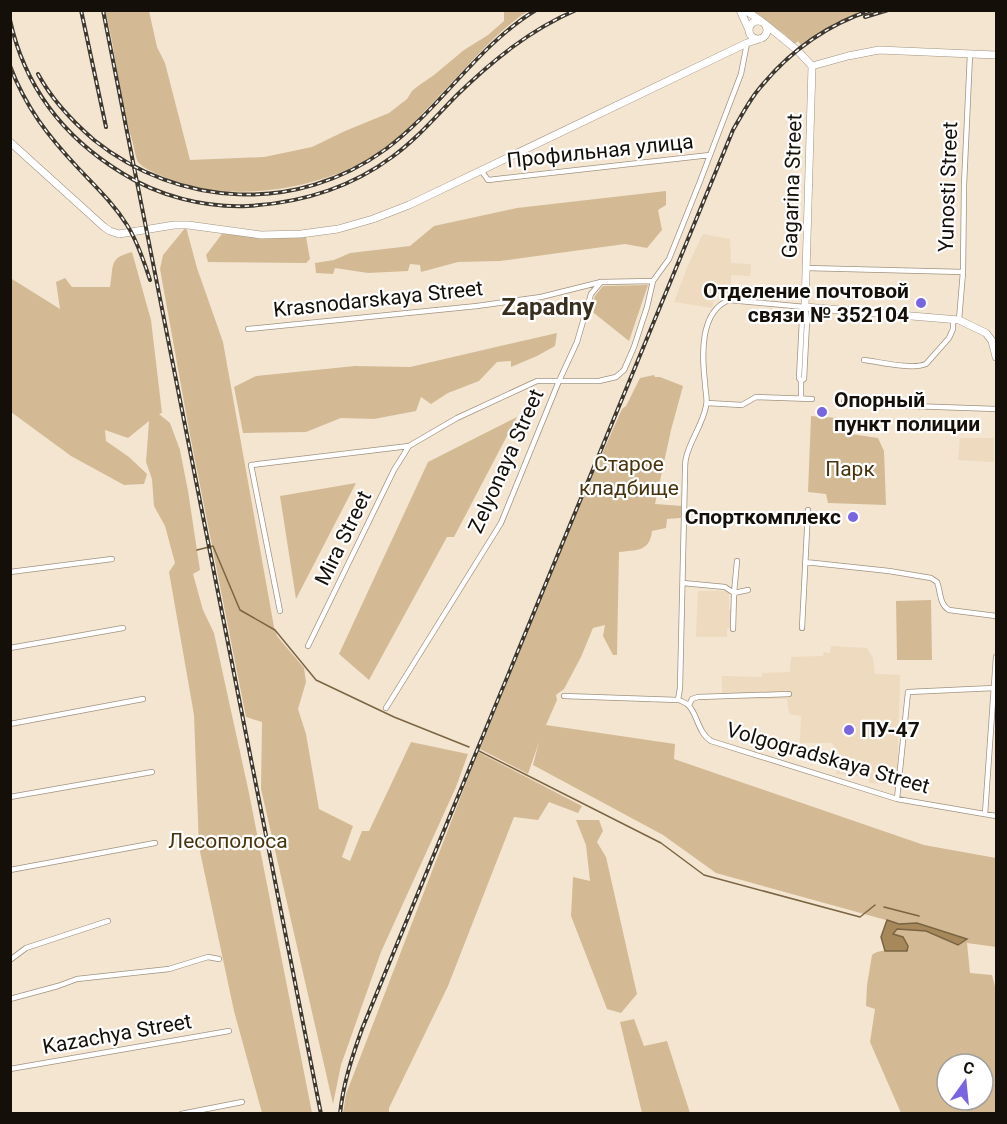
<svg xmlns="http://www.w3.org/2000/svg" width="1007" height="1124" viewBox="0 0 1007 1124" font-family="Roboto,sans-serif">
  <style>
    .built { fill: #eddabf }
    .green { fill: #d3ba95; fill-rule: evenodd }
    .water { fill: #a6885b; stroke: #7a6442; stroke-width: 1.5 }
    .lines { fill: none; stroke-linecap: round; stroke-linejoin: round }
    .stream { stroke: #7a6442; stroke-width: 1.5 }
    .minor-casing { stroke: #a09380; stroke-width: 6 }
    .secondary-casing { stroke: #a09380; stroke-width: 8 }
    .minor { stroke: #fff; stroke-width: 4.5 }
    .secondary { stroke: #fff; stroke-width: 7 }
    .rail-casing { stroke: #3e382e; stroke-width: 4 }
    .rail { stroke: #fff; stroke-width: 1.5; stroke-dasharray: 4.5; stroke-linecap: butt }
    .poi-dot { fill: #7965e0; stroke: #fff; stroke-width: 2 }
    .labels { text-anchor: middle; stroke-width: 4.5; stroke-linejoin: round; paint-order: stroke }
    .street-label { font-size: 21px; fill: #141009; stroke: #fff }
    .poi-label { font-size: 21px; font-weight: bold; fill: #141009; stroke: #fff; text-anchor: end }
    .park-label { font-size: 21px; fill: #49330d; stroke: #fff }
    .quarter-label { font-size: 24px; font-weight: bold; fill: #392f1e; stroke: #fff }
  </style>
  <rect width="100%" height="100%" fill="#f4e5d1"/>
  <path class="built" d="M703 234 730 239 731 263 751 264 750 276 731 275V296L715 295 712 308 674 302 688 265Z
    M960 438H994V462L958 460Z
    M698 591H729V609L731 610 730 627 727 629V637H696Z
    M831 646 867 648 873 658 875 674 900 675 897 789 889 784 869 783V777L836 774 839 753 832 743H800L801 716 789 714 787 699H697L696 696 722 695V676L762 677V673L790 672 791 657 823 656 824 652 830 653Z"/>
  <path class="green" d="M105 11H149L157 47 165 63 190 160 264 157 312 147 345 131 389 113 407 99 412 91 418 86 434 75 464 50 488 35 504 21V11H528C494 33 468 66 440 95 422 114 404 134 383 149 336 184 262 198 205 189 191 187 146 173 138 162 135 156 134 146 132 140 124 113 120 87 115 60 113 43 109 27 105 11Z
    M750 11H864L835 23 801 45 798 41 795 44 784 34Z
    M666 191V205L658 210 662 230 647 248 625 244 500 261 458 262 421 272 420 265 410 264 408 271 368 273 335 268 333 274 316 273 315 263 334 260 350 253 410 246 434 226 517 208Z
    M186 227 197 268 223 342 274 627 277 636 304 668 306 682 298 709 306 734 319 809 353 826 342 857 350 861 362 831H369L411 742 468 754 456 787 381 952 341 1065 333 1104 261 789 262 722 246 717 189 430 160 269 163 255Z
    M222 234 271 237H306L310 259 306 263 208 262 206 255Z
    M132 252 151 320 162 413 159 414 170 423 180 450 188 491 200 570 193 574 203 610 214 633 249 793 312 1113H262L234 1011 199 847 194 715 169 572 175 563 165 526 154 506 152 479 146 462 149 421 128 438 105 430 106 441 129 457 147 474 144 484 124 485 71 456 11 412 10 285 12 279 60 309 56 282 65 278 72 287H110C114 266 108 258 132 252Z
    M648 285 629 341 590 310 595 296 603 286Z
    M557 333 555 346 537 356 511 367V361L497 362 479 381 448 393 431 404 421 397 416 411 374 419 341 418 306 432 243 433 234 387 256 376 355 366 410 367Z
    M654 375 655 377H660L683 386 671 430 655 504 682 506 681 518 667 519 666 528 652 531C650 552 636 550 619 552L617 655H613L603 636 605 625 593 628 581 657 564 689 556 695 557 700 546 725 675 744 674 759 924 845 996 858V947L967 943 970 973 992 975 996 990V1113H901L870 1042 875 1009 866 1006 867 985 872 955C881 948 896 951 907 951L892 934 897 929 922 930 716 873 663 835 533 765 539 742 528 774 480 749 578 508 622 409 626 406 640 378ZM947 1064H983V1100H947Z
    M811 416 852 419 851 434 878 438 884 451 886 505 828 503 826 494 808 492Z
    M517 417 454 537H447L369 680 339 654 428 462Z
    M356 483 296 599 280 496Z
    M931 600 932 660H897L896 601Z
    M478 752 582 806 578 813 549 802 538 820 514 817 448 986 389 1108V1113H343L346 1094Z
    M576 820H599L603 831 597 842 606 857 637 994 621 1013 607 1009 571 916 573 877 590 881 586 845Z
    M634 1019 644 1046 667 1041 690 1113H642L620 1022Z"/>
  <path class="water" d="M887 920 899 924 917 923 967 939 958 945 926 931 897 929 893 934 903 937 908 946 907 951H885L881 937Z"/>
  <g class="lines">
    <path class="stream" d="M197 550 213 546 240 610 275 630 316 680 394 717 469 747
      M479 751 661 843 704 875 860 917 875 905
      M884 907 919 916"/>
    <defs>
      <path id="minor" d="M481 170 488 180 710 155
        M806 268 963 272
        M959 320 963 272 964 185 970 54
        M248 329 477 306 541 297 601 282 653 281
        M864 360C880 362 912 370 926 364L949 338 953 329V320
        M801 381 804 379 807 321 806 310
        M801 399V381L799 378 802 320 805 307
        M844 402 882 405 996 409
        M707 403 742 405 756 397 812 399
        M805 562 889 571 931 578 937 582C941 592 939 604 949 610L996 616
        M10 572 112 559
        M683 583 725 587 734 593 748 590
        M280 611 251 465 409 446 457 418 537 381H599L616 377 624 370 634 347 647 307 653 281 669 259 699 184 741 74 747 43
        M802 628 808 510
        M733 629 734 593 737 561
        M308 646 394 470 409 446
        M10 648 123 628
        M564 696 678 700C679 700 686 703 687 704 697 711 697 732 711 741L897 799 996 816
        M678 700 680 688 685 472C685 467 685 462 686 458 690 440 703 424 706 406 708 399 705 391 705 383 702 357 699 312 729 300L805 307
        M689 705 692 699 698 697 789 694
        M386 708 501 523 559 381 577 342 591 294 601 282
        M10 724 143 699
        M10 797 152 772
        M897 799 908 692 994 688
        M985 814 996 657
        M10 870 155 843
        M10 960 26 948 108 921
        M10 999 58 986 77 979 169 969 208 957 219 959
        M10 1069 229 1031
        M181 1114 242 1102"/>
      <path id="secondary" d="M740 10 749 30
        M745 10 761 21
        M749 30a9 9 0 1 1 18 0a9 9 0 1 1-18 0Z
        M765 24 797 50 812 66
        M812 66 805 307 959 320 986 333 992 341 996 357
        M812 66 848 56 879 50 996 55
        M10 142 104 227 110 231 119 234 174 225H188L261 235 301 234 338 229 373 219 409 205 747 43 759 39"/>
    </defs>
    <use href="#minor" class="minor-casing"/>
    <use href="#secondary" class="secondary-casing"/>
    <use href="#minor" class="minor"/>
    <use href="#secondary" class="secondary"/>
    <defs>
      <path id="rail" d="M81 10 106 127
        M103 10 321 1114
        M865 17 888 10
        M10 20C25 88 63 137 122 173 158 196 205 208 248 206 300 203 350 188 392 157 417 139 436 116 458 94 493 60 530 30 576 10
        M10 66C26 108 48 136 79 169 96 187 113 203 127 225 137 241 144 261 150 280
        M38 74C52 100 72 121 94 140 179 208 297 214 386 149 441 108 477 46 536 10
        M340 1114C343 1084 352 1057 362 1029L733 130C740 118 747 105 755 94 785 55 825 25 872 10"/>
    </defs>
    <use href="#rail" class="rail-casing"/>
    <use href="#rail" class="rail"/>
  </g>
  <g class="poi-dot">
    <circle cx="921" cy="303" r="6"/>
    <circle cx="822" cy="412" r="6"/>
    <circle cx="853" cy="517" r="6"/>
    <circle cx="849" cy="730" r="6"/>
  </g>
  <g class="labels">
    <g class="street-label">
      <text transform="translate(600 151) rotate(-6)" y="7">Профильная улица</text>
      <text transform="translate(792 186) rotate(-88)" y="7">Gagarina Street</text>
      <text transform="translate(948 187) rotate(-88)" y="7">Yunosti Street</text>
      <text transform="translate(378 299) rotate(-6)" y="7">Krasnodarskaya Street</text>
      <text transform="translate(506 461) rotate(-66)" y="7">Zelyonaya Street</text>
      <text transform="translate(343 538) rotate(-64)" y="7">Mira Street</text>
      <text transform="translate(828 758) rotate(16)" y="7">Volgogradskaya Street</text>
      <text transform="translate(117 1034) rotate(-10)" y="7">Kazachya Street</text>
    </g>
    <g class="poi-label">
      <text x="909" y="298">Отделение почтовой<tspan x="909" dy="24">связи № 352104</tspan></text>
      <text x="834" y="407" text-anchor="start">Опорный<tspan x="834" dy="24">пункт полиции</tspan></text>
      <text x="841" y="524">Спорткомплекс</text>
      <text x="861" y="737" text-anchor="start">ПУ-47</text>
    </g>
    <g class="park-label">
      <text x="629" y="471">Старое<tspan x="629" dy="24">кладбище</tspan></text>
      <text x="850" y="476">Парк</text>
      <text x="228" y="848">Лесополоса</text>
    </g>
    <g class="quarter-label">
      <text x="548" y="315">Zapadny</text>
    </g>
  </g>
  <rect width="1007" height="1124" fill="none" stroke="#141009" stroke-width="24"/>
  <g transform="translate(965 1082) rotate(15)"><circle r="28" fill="#ffffff" stroke="#a19f9d" stroke-width="1.5"/>
  <path d="M0-4.5L10 22L0 15L-10 22Z" fill="#7965e0"/>
  <text y="-9" font-size="16" font-weight="bold" text-anchor="middle" fill="#141009">С</text>
  </g>
</svg>
